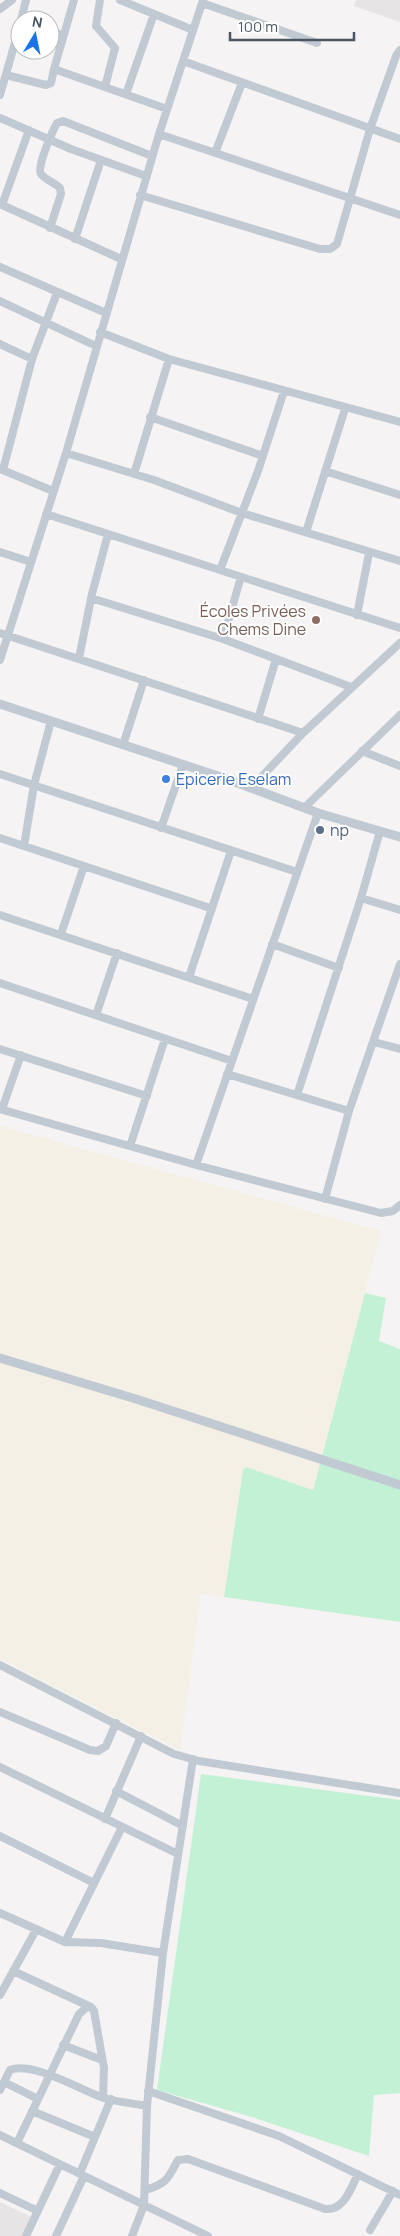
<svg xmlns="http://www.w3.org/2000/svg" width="400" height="2236" viewBox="0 0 400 2236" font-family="Manrope,sans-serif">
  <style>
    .education { fill: #e6e4e5 }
    .green { fill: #c3f1d5 }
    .sand { fill: #f5f0e5 }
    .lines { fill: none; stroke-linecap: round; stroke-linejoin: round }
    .minor { stroke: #c1cad2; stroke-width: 8 }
    .tertiary { stroke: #c1cad2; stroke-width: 9 }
    .education-dot { fill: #8d6e63; stroke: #fff; stroke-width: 2 }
    .shop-dot { fill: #3f7fe0; stroke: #fff; stroke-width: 2 }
    .service-dot { fill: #5c6f8a; stroke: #fff; stroke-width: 2 }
    .labels { text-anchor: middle; stroke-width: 4; stroke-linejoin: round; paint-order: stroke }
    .education-label { font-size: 16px; fill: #785e54; stroke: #fff; text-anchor: end }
    .shop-label { font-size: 16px; fill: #366cbe; stroke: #fff; text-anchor: start }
    .service-label { font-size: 16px; fill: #4e5e75; stroke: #fff; text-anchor: start }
  </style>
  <rect width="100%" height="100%" fill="#f5f3f3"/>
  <path class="education" d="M356 0H400V22L354 6Z
    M0 2202 31 2217 22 2236H0Z"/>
  <path class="green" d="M365 1293 386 1298 379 1341 400 1349V1622L224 1597 243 1469 247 1467 313 1490Z
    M201 1774 400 1800V2093L374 2095 369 2156 252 2117 157 2090Z"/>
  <path class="sand" d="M0 1126 381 1231 313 1490 247 1467 243 1469 224 1597 201 1594 180 1750 0 1659Z"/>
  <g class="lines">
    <path class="minor" d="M100 0 96 26 115 48 105 87
      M120 0 193 30
      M202 3 317 43
      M0 9 12 0
      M21 20 26 0
      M50 31 62 35
      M183 61 400 139
      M54 69 74 0
      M6 75 46 85 51 83 54 69 167 109
      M126 94 154 14
      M0 95 20 25
      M0 118 71 149 146 176
      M159 134 400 215
      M215 153 242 83
      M140 195 320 249H330L337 244 370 129 396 56 400 50
      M0 204 121 259
      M2 205 29 130
      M50 228 61 194 60 188C55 183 46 180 41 174 36 168 53 130 57 123L63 121 152 156
      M75 239 101 160
      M0 267 106 313
      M0 301 96 346
      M100 332 169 359 400 422
      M0 344 32 359
      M150 417 263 456
      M66 453 154 480 242 513 400 561
      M0 469 53 491
      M3 470 32 359 57 293
      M325 471 400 495
      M134 474 169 359
      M46 514 400 628
      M306 532 345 409
      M0 552 31 562
      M220 570 258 471 284 391
      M91 598 223 639 351 687
      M357 615 369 553
      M0 633 303 733
      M223 639 241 577
      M79 658 92 594 108 534
      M0 660 66 453 159 134 203 0
      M258 719 276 659
      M123 745 144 680
      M362 751 400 766
      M0 774 297 872
      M251 788 303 733 400 643
      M304 808 400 715
      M161 828 183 765
      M0 838 210 908
      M24 846 34 785 51 721
      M361 898 400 910
      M0 915 253 999
      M61 934 84 866
      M272 944 339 968
      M189 977 231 851
      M0 983 232 1061
      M96 1015 117 953
      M374 1042 400 1049
      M0 1049 147 1096
      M227 1074 349 1111
      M297 1095 361 898 380 831
      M0 1109 196 1165 381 1213 393 1211 400 1205
      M2 1109 21 1055
      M130 1146 165 1039
      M196 1165 318 813
      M325 1199 349 1111 400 964
      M0 1665 174 1754 199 1761 400 1793
      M0 1712 90 1750 98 1751 106 1746 116 1723
      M0 1767 178 1854
      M116 1791 183 1826
      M105 1819 141 1736
      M0 1836 94 1883
      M0 1913 65 1942 101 1943 163 1953
      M65 1942 122 1827
      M13 1971 91 2007 94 2011 104 2068 103 2097
      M0 1995 36 1930
      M63 2045 102 2060
      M4 2082 38 2099
      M0 2090 10 2070C32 2061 79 2089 101 2097 115 2102 132 2103 147 2106
      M148 2091 279 2136 400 2195
      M32 2111 95 2137
      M0 2135 208 2236
      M17 2143 79 2014 87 2007
      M80 2173 111 2099
      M146 2190C167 2183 168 2179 178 2160L188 2159 325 2209C344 2211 351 2188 358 2174
      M0 2193 38 2211
      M370 2230 393 2191
      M26 2236 60 2164
      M56 2236 84 2176
      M132 2236 144 2205 147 2106 163 1953 193 1759"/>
    <path class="tertiary" d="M0 704 227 779 318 813 400 837
      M0 1358 136 1399 400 1485"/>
  </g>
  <circle class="education-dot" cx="316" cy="620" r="5"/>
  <circle class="shop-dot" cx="166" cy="779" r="5"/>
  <circle class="service-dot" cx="320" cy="830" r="5"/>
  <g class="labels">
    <g class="education-label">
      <text x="306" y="617">Écoles Privées<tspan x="306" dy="18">Chems Dine</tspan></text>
    </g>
    <g class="shop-label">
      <text x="176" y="785">Epicerie Eselam</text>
    </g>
    <g class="service-label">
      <text x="330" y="836">np</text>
    </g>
  </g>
  <g transform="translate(35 35) rotate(10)"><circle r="24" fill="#ffffff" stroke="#b7bbc0"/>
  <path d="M0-4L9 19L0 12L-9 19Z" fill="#1a73e8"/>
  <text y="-8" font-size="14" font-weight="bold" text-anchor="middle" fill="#4a5661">N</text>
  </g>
  <path d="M230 32v8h124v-8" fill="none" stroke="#4a5661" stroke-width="2.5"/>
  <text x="238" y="32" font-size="15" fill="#4a5661" stroke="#ffffff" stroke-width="4" paint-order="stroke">100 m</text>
</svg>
